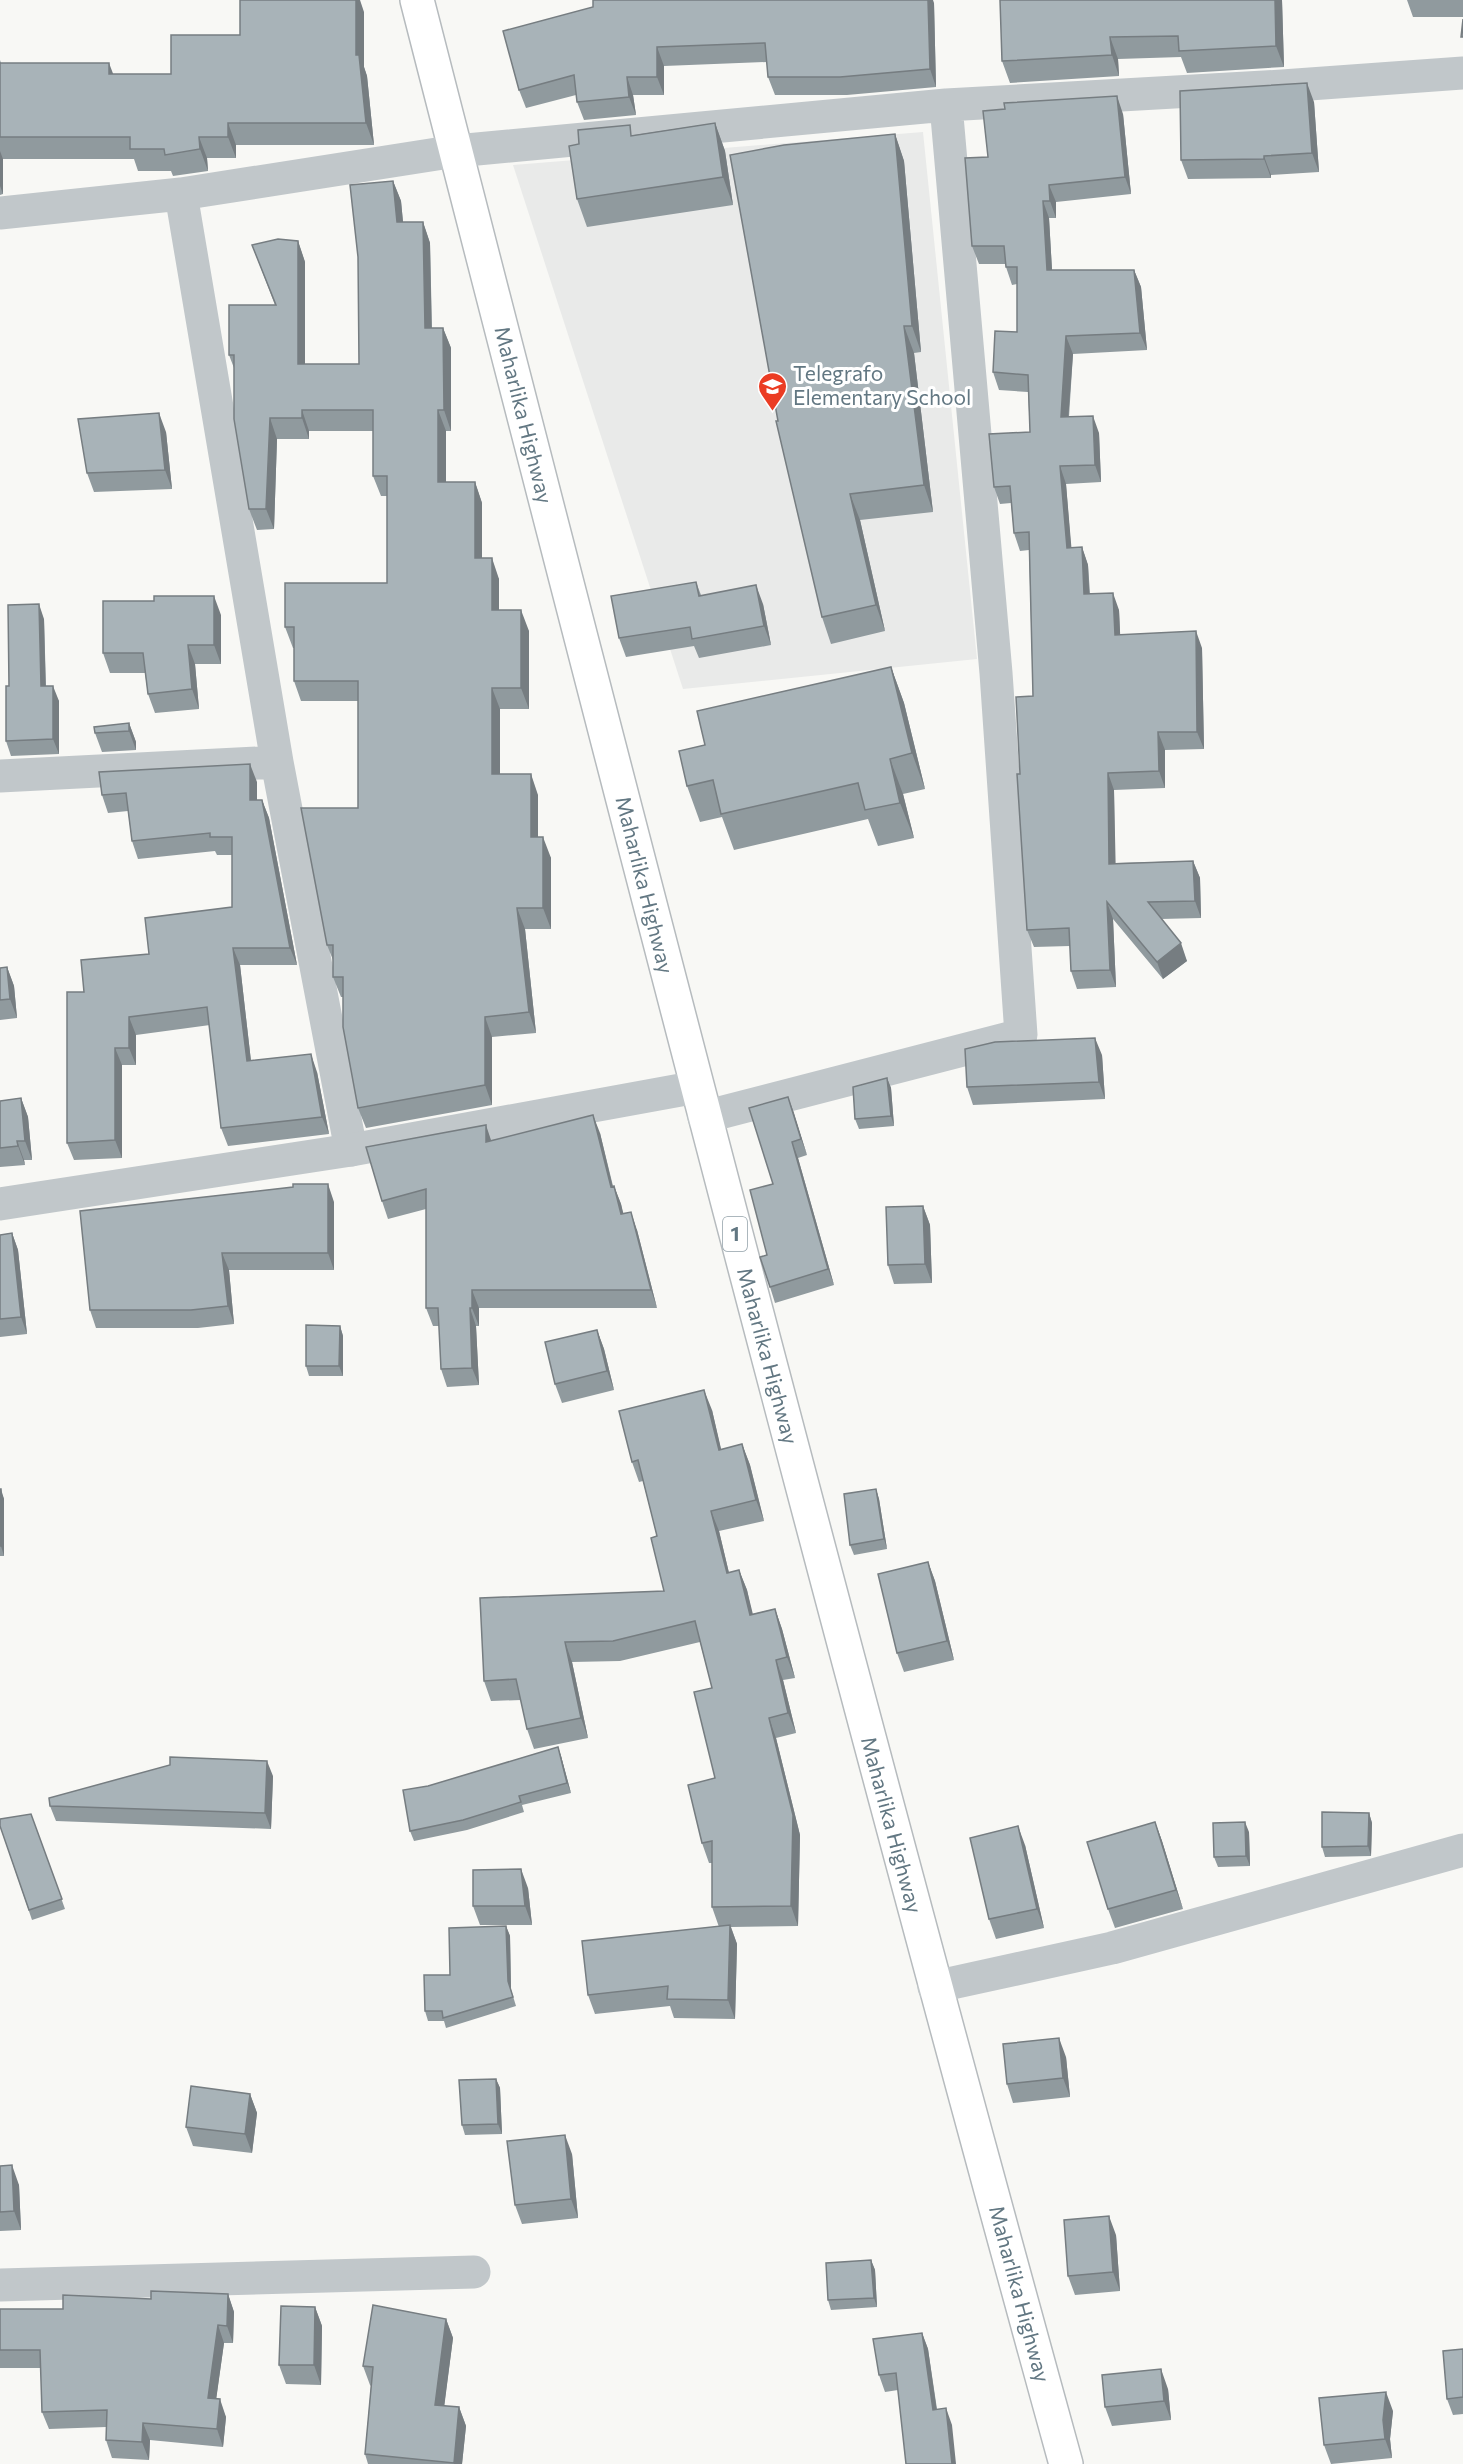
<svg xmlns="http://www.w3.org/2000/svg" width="1463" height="2464" viewBox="0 0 1463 2464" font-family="Commissioner,sans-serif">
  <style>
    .built { fill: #e9eae9 }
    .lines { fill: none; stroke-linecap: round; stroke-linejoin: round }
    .trunk-casing { stroke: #b6bbbe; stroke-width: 36 }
    .minor { stroke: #c1c7ca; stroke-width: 33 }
    .tertiary { stroke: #c1c7ca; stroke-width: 33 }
    .trunk { stroke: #fff; stroke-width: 33 }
    .wall { fill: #909a9e }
    .shaded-wall { fill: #767d81 }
    .building { fill: #a8b3b8; stroke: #767d81; stroke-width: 1.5 }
    .labels { text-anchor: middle; stroke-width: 6; stroke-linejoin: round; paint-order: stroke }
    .shield { fill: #fff; stroke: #91a0a8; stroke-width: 1.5 }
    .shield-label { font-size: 20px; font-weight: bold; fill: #627782 }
    .poi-label { font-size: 21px; fill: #627782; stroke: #fff; text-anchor: start }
    .street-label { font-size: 21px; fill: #627782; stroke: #fff }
  </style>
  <rect width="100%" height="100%" fill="#f8f8f5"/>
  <path class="built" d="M923 132 977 659 683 689 513 165Z"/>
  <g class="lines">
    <defs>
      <path id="trunk" d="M417 0C628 823 840 1645 1066 2464"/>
    </defs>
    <use href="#trunk" class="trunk-casing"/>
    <path class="minor" d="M181 194 277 762 351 1150
      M0 213 181 194 456 151 946 105 1282 86 1463 73
      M0 776 277 762
      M704 1117 1021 1035 996 673 946 105
      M934 1987 1112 1948 1463 1850
      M0 2285 474 2272"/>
    <path class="tertiary" d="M0 1204 351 1150 697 1087"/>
    <use href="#trunk" class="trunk"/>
  </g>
  <path class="wall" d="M1282 0 1284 67 1187 73 1181 57 1118 59 1119 76 1010 83 1002 61Z
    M1407 0H1463V17H1413Z
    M934 3 936 87 847 95H775L768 77 767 62 664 66V95H633L636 115 584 120 577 102 576 95 526 108 519 90 503 31Z
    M364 12V67L367 76 374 145H236V158H207L208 171 173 176 171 171H138L134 159H3V194L0 195V60L1 63 113 74H171L240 35Z
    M1314 102 1319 172 1271 175V178L1188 179 1181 160Z
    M1123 114 1131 194 1056 202V218H1049L1052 270H1134L1141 287 1147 350 1073 354 1069 417 1099 433 1101 482 1066 484 1071 548 1082 547 1088 565 1090 593 1119 610 1120 634 1202 648 1204 749 1165 750V788L1114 790 1115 863 1193 861 1200 878 1201 918 1161 919 1187 961 1163 979 1113 919 1116 987 1077 989 1071 971 1070 946 1034 947 1027 930 1020 774 1033 696 1029 550 1020 551 1014 533 1011 503 1000 504 994 487 1030 432 1028 392 999 390 993 372 1017 332V284L1012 285 1006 267V264H979L972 246 988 157Z
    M715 123 725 151 733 205 587 227 577 199 634 135Z
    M895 134 904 161 921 352 914 353 933 512 860 520 885 631 831 644 822 617 778 421Z
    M393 181 401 201 403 222H423L430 243 432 328H443L451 348V431H446V482H475L482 503V558L499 579V610L529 631V709H500V774L538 795V837L551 858V929H525L536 1033 492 1037V1105L366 1128 358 1108 343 997H341L333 977V960L327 945 358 808V701H301L294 681V648H293L285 627 387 583V496H381L373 476V431H309V439H277L274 529 257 530 249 509 234 368 229 355 275 305 252 245 298 241 305 262V364H359Z
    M166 432 172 489 94 492 87 473Z
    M696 582 701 595 763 604 771 645 699 658 694 646 626 657 619 638Z
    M221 615V664H195L199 709 155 713 148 694 145 673H110L103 653Z
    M44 619 46 686 59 701V754L11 756 6 741 9 686Z
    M891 667 904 703 925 789 903 794 914 838 878 846 868 819 734 850 722 817 700 822 687 786 705 745Z
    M129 723 136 742V750L102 752 95 733Z
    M99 772 257 782V800H262L269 818 297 965H240L251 1061 317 1072 329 1134 228 1146 221 1128 210 1025 136 1035V1065H122V1158L74 1160 67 1143 84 992 149 954 232 907V855H217L215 851 138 859 132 841 128 811 108 813 102 795Z
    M7 967 14 986 17 1018 0 1020V968Z
    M1102 1055 1105 1099 973 1105 967 1087Z
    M887 1078 891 1088 894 1126 859 1129 855 1119Z
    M788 1097 807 1155 798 1158 834 1285 775 1303 770 1287 767 1255 773 1184Z
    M21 1098 28 1117 32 1160H24L25 1165 0 1167V1101Z
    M600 1133 613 1186H614L621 1204 623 1214 637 1230 657 1308H479V1326H476L479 1385 447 1387 441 1369 439 1326H433L426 1308V1209L388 1219 382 1201 491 1140Z
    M334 1202V1270H229L234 1324 198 1328H96L90 1310Z
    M923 1206 930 1225 932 1283 894 1284 888 1265Z
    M12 1233 18 1250 27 1334 0 1337V1235Z
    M340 1326 343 1336V1376H309L306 1366Z
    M597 1330 604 1349 614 1390 562 1403 555 1384Z
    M712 1410 721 1450 742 1444 750 1465 764 1521 719 1531 729 1573 739 1570 747 1590 752 1614 775 1609 782 1629 795 1678 783 1680 796 1733 776 1738 800 1835 798 1926 731 1927 737 1944 735 2019 674 2018 670 2006 595 2014 588 1995 719 1927 712 1907V1863H709L702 1843 715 1778 712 1688 700 1642 620 1661 572 1662 588 1738 534 1749 527 1729 521 1700 491 1701 484 1681 664 1591 657 1536 643 1481 639 1482 632 1462Z
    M0 1489 4 1499V1556H0Z
    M876 1489 879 1499 887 1549 854 1555 850 1545Z
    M928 1562 935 1581 954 1660 904 1672 897 1653Z
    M558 1747 561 1756 571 1793 522 1805 524 1812 467 1830 414 1841 410 1831 428 1786Z
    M273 1776 271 1829 56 1821 50 1806Z
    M1369 1813 1372 1823 1371 1856 1325 1857 1322 1847Z
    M31 1814 65 1909 32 1920 0 1826Z
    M1155 1822 1162 1841 1183 1909 1115 1928 1108 1909Z
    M1249 1832 1250 1866 1218 1867 1214 1857Z
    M1025 1845 1044 1928 996 1939 989 1919Z
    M528 1888 532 1925H480L473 1906Z
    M506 1926 510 1936 511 1990 516 2006 446 2028 444 2021H428L425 2011 450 1975Z
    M1066 2057 1070 2097 1013 2103 1007 2084Z
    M496 2079 500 2088 502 2134 465 2135 462 2125Z
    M250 2094 257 2113 252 2153 193 2146 186 2127Z
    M572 2154 578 2218 522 2224 515 2205Z
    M0 2166 19 2185 21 2230 0 2231Z
    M1116 2235 1120 2291 1075 2295 1068 2276Z
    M871 2260 875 2270 877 2307 831 2310 828 2300Z
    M228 2294 234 2312 233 2343H224L216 2399 226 2417 223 2447 150 2440 149 2460 112 2458 106 2440V2427L49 2429 42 2412 41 2368H0V2309H63L151 2299Z
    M315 2307 322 2326 321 2385 286 2384 279 2365Z
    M446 2319 453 2338 444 2406 459 2407 466 2426 462 2464H368L365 2454 371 2386 370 2385 363 2366Z
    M922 2333 928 2349 937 2409 952 2425 898 2390 885 2392 879 2375Z
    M1463 2349V2414L1453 2415 1447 2399Z
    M1168 2389 1171 2420 1112 2426 1105 2407Z
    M1393 2411 1390 2439 1392 2458 1331 2464 1324 2445Z"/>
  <path class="shaded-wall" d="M356 0H360L364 12V67L367 76 374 145 366 123 356 55Z
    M928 0H933L934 3 936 87 930 69Z
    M1275 0H1282L1284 67 1276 46Z
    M1110 37 1118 59 1119 76 1112 55Z
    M657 47 664 66V95L657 77Z
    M109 63 117 84 109 74Z
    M627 77 633 95 636 115 629 97Z
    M1307 83 1314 102 1319 172 1312 153Z
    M1117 96 1123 114 1131 194 1125 177Z
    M228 123 236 145V158L228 137Z
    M715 123 725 151 733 205 723 177Z
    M895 134 904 161 921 352 912 326Z
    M199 137 207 158 208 171 200 149Z
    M0 151 3 159V194L0 186Z
    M1264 156 1271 175V178L1264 159Z
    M393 181 401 201 405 243 397 222Z
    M1049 185 1056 202V218L1050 201Z
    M1043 201 1049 218 1053 287 1047 270Z
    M423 222 430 243 432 348 425 328Z
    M298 241 305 262V385L298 364Z
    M1134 270 1141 287 1147 350 1140 333Z
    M904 326 914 353 933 512 924 485Z
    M443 328 451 348V431L444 410Z
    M1066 336 1073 354 1067 434 1061 417Z
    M302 410 309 431V439L302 418Z
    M438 410 446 431V503L438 482Z
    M159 413 166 432 172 489 165 470Z
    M1093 416 1099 433 1101 482 1095 465Z
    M270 418 277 439 274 529 266 509Z
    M1060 466 1066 484 1073 566 1067 548Z
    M475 482 482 503V579L475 558Z
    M850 494 860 520 885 631 876 605Z
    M1082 547 1088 565 1090 611 1084 594Z
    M492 558 499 579V631L492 610Z
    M756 585 763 604 771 645 764 626Z
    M1113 593 1119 610 1121 652 1115 635Z
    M214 596 221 615V664L214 645Z
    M39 604 44 619 46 701 41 686Z
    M521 610 529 631V709L521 688Z
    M1196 631 1202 648 1204 749 1197 732Z
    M188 645 195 664 199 709 192 689Z
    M891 667 904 703 925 789 912 753Z
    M53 686 59 701V754L53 739Z
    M492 688 500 709V795L492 774Z
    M129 723 136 742V750L129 731Z
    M1158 732 1165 750V788L1159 771Z
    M890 759 903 794 914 838 900 803Z
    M250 764 257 782V818L250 800Z
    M1108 773 1114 790 1116 881 1109 864Z
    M531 774 538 795V858L531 837Z
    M262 800 269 818 297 965 290 948Z
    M543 837 551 858V929L543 908Z
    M1193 861 1200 878 1201 918 1195 901Z
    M1107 902 1113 919 1116 987 1110 970Z
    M517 908 525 929 536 1033 529 1012Z
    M1181 943 1187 961 1163 979 1157 962Z
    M233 948 240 965 253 1079 247 1061Z
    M7 967 14 986 17 1018 10 999Z
    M129 1017 136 1035V1065L129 1048Z
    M485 1017 492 1037V1105L485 1085Z
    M1095 1038 1102 1055 1105 1099 1099 1082Z
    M115 1048 122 1065V1158L115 1140Z
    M311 1054 317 1072 329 1134 322 1117Z
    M887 1078 891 1088 894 1126 891 1116Z
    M788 1097 794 1113 807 1155 801 1139Z
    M21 1098 28 1117 32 1160 25 1141Z
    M593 1115 600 1133 617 1205 611 1187Z
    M486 1125 492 1143 486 1142Z
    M17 1141 24 1160 25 1165 18 1146Z
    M792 1142 798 1158 834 1285 828 1269Z
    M328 1184 334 1202V1270L328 1253Z
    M614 1186 621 1204 628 1232 621 1214Z
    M923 1206 930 1225 932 1283 925 1264Z
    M631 1212 637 1230 657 1308 651 1290Z
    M12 1233 18 1250 27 1334 21 1317Z
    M222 1253 229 1270 234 1324 228 1306Z
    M472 1290 479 1308V1326L472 1308Z
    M470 1308 476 1326 479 1385 472 1368Z
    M340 1326 343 1336V1376L339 1366Z
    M597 1330 604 1349 614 1390 607 1371Z
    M704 1390 712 1410 726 1470 719 1450Z
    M742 1444 750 1465 764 1521 756 1500Z
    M1 1489 4 1499V1556L1 1546Z
    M876 1489 879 1499 887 1549 884 1539Z
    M711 1511 719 1531 734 1594 727 1573Z
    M928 1562 935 1581 954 1660 947 1641Z
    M739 1570 747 1590 758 1635 750 1615Z
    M775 1609 782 1629 795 1678 787 1657Z
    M565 1642 572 1662 588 1738 581 1718Z
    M776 1660 783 1680 796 1733 788 1713Z
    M769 1718 776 1738 800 1835 798 1926 791 1906Z
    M558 1747 561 1756 571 1793 567 1783Z
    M267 1761 273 1776 271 1829 265 1813Z
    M1369 1813 1372 1823 1371 1856 1368 1846Z
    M1155 1822 1162 1841 1183 1909 1176 1890Z
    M1245 1822 1249 1832 1250 1866 1246 1856Z
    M1018 1826 1025 1845 1044 1928 1037 1909Z
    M521 1869 528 1888 532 1925 525 1906Z
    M730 1925 737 1944 735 2019 728 2000Z
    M506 1926 510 1936 511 1990 516 2006 508 1981Z
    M1059 2038 1066 2057 1070 2097 1063 2078Z
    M496 2079 500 2088 502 2134 498 2124Z
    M250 2094 257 2113 252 2153 245 2134Z
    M565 2135 572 2154 578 2218 571 2199Z
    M12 2165 19 2185 21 2230 14 2211Z
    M1109 2216 1116 2235 1120 2291 1113 2272Z
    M871 2260 875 2270 877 2307 874 2298Z
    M228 2294 234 2312 233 2343 227 2326Z
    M315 2307 322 2326 321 2385 314 2365Z
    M446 2319 453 2338 442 2424 435 2405Z
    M218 2325 224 2343 214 2415 208 2398Z
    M922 2333 928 2349 939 2426 933 2410Z
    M1161 2369 1168 2389 1171 2420 1164 2401Z
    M1386 2392 1393 2411 1390 2439 1392 2458 1385 2439 1383 2420Z
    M220 2399 226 2417 223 2447 217 2429Z
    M459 2407 466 2426 462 2464H454Z
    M946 2408 952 2425 956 2464H952Z
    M143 2423 150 2440 149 2460 142 2442Z"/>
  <path class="building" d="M240 0H356V55H359L366 123H228V137H199L200 149 165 155 164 149H130V137H0V63H109V74H171V35H240Z
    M593 0H928L930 69 840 77H768L765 43 657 47V77H627L629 97 577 102 574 75 519 90 503 31 593 7Z
    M1000 0H1275L1276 46 1179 51 1178 36 1110 37 1112 55 1002 61Z
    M1463 19V37H1461Z
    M1307 83 1312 153 1264 156V159L1181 160 1180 91Z
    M1117 96 1125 177 1049 185 1050 201H1043L1047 270H1134L1140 333 1066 336 1061 417 1093 416 1095 465 1060 466 1067 548 1082 547 1084 594 1113 593 1115 635 1196 631 1197 732H1158L1159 771 1108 773 1109 864 1193 861 1195 901 1148 902 1181 943 1157 962 1107 902 1110 970 1071 971 1069 928 1027 930 1017 774H1020L1016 697 1033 696 1029 532 1014 533 1010 486 994 487 989 434 1030 432 1028 375 993 372 995 331 1017 332V267H1006L1004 246H972L965 158 988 157 983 111 1005 109 1004 103Z
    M715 123 723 177 577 199 569 146 579 144 578 130 630 125 631 136Z
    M895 134 912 326H904L924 485 850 494 876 605 822 617 776 421H778L730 155 784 145Z
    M393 181 397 222H423L425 328H443L444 410H438V482H475V558H492V610H521V688H492V774H531V837H543V908H517L529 1012 485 1017V1085L358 1108 343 1027V977H333V945H327L301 808H358V681H294V627H285V583H387V476H373V410H302V418H270L266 509H249L234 419V355H229V305H276L252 245 278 239 298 241V364H359L358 257 350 185Z
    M159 413 165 470 87 473 78 419Z
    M696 582 699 596 756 585 764 626 692 639 690 627 619 638 611 596Z
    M154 596H214V645H188L192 689 148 694 143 653H103V601H154Z
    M39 604 41 686H53V739L6 741V686H9L8 605Z
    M891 667 912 753 890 759 900 803 865 810 858 783 721 814 713 780 687 786 679 751 705 745 697 711Z
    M129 723V731L95 733 94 727Z
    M250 764V800H262L290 948H233L247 1061 311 1054 322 1117 221 1128 207 1007 129 1017V1048H115V1140L67 1143V992H84L81 960 149 954 145 918 232 907V837H210V833L132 841 126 793 102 795 99 772Z
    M7 967 10 999 0 1000V968Z
    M1095 1038 1099 1082 967 1087 965 1049 995 1042Z
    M887 1078 891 1116 855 1119 853 1087Z
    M788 1097 801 1139 792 1142 828 1269 770 1287 760 1257 767 1255 750 1190 773 1184 749 1108Z
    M21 1098 25 1141H17L18 1146 0 1148V1101Z
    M593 1115 611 1187 614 1186 621 1214 631 1212 651 1290H472V1308H470L472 1368 441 1369 438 1308H426V1189L382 1201 366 1147 486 1125V1142Z
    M293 1184H328V1253H222L228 1306 191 1310H90L80 1211 293 1187Z
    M923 1206 925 1264 888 1265 886 1207Z
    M12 1233 21 1317 0 1319V1235Z
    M306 1325 340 1326 339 1366H306Z
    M597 1330 607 1371 555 1384 545 1342Z
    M704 1390 719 1450 742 1444 756 1500 711 1511 727 1573 739 1570 750 1615 775 1609 787 1657 776 1660 788 1713 769 1718 793 1815 791 1906 712 1907V1841L702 1843 688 1785 715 1778 694 1692 712 1688 695 1621 613 1641 565 1642 581 1718 527 1729 516 1679 484 1681 480 1598 664 1591 651 1538 657 1536 638 1460 632 1462 619 1411Z
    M0 1489H1V1546H0Z
    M876 1489 884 1539 850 1545 844 1494Z
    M928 1562 947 1641 897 1653 878 1574Z
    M558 1747 567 1783 519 1796 521 1802 463 1820 410 1831 403 1790 428 1786Z
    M170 1757 267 1761 265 1813 50 1806 49 1798 170 1765Z
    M1322 1812 1369 1813 1368 1846 1322 1847Z
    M31 1814 62 1899 29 1910 0 1826V1819Z
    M1155 1822 1176 1890 1108 1909 1087 1842Z
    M1245 1822 1246 1856 1214 1857 1213 1823Z
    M1018 1826 1037 1909 989 1919 970 1838Z
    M521 1869 525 1906H473V1870Z
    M730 1925 728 2000 667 1999 668 1986 588 1995 582 1941Z
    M506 1926 508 1981 513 1997 443 2018 442 2011H425L424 1975H450L449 1928Z
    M1059 2038 1063 2078 1007 2084 1003 2044Z
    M496 2079 498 2124 462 2125 459 2080Z
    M191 2086 250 2094 245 2134 186 2127Z
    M565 2135 571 2199 515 2205 507 2141Z
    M12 2165 14 2211 0 2212V2166Z
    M1109 2216 1113 2272 1068 2276 1064 2220Z
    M871 2260 874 2298 828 2300 826 2263Z
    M151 2291 228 2294 227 2326 218 2325 208 2398 220 2399 217 2429 143 2423 142 2442 106 2440 107 2410 42 2412 40 2350H0V2309H63V2295L151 2299Z
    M373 2305 446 2319 435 2405 459 2407 454 2463 365 2454 373 2367 363 2366Z
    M281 2306 315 2307 314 2365H279Z
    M922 2333 933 2410 946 2408 952 2464H906L896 2373 879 2375 873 2339Z
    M1463 2349V2397L1447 2399 1443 2351Z
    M1161 2369 1164 2401 1105 2407 1102 2375Z
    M1386 2392 1383 2420 1385 2439 1324 2445 1319 2398Z"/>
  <defs>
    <symbol id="school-pin" viewBox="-11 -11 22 30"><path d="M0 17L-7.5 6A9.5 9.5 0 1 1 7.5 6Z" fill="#eb3c23" stroke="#fff"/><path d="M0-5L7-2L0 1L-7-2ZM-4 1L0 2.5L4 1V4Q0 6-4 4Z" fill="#fff"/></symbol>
  </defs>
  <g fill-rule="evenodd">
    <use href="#school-pin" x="756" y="370" width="33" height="45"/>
  </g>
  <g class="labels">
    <rect class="shield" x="723" y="1217" width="24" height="34" rx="4.5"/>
    <g class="shield-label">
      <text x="735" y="1241">1</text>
    </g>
    <g class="poi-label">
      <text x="793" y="381">Telegrafo<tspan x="793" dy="24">Elementary School</tspan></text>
    </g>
    <g class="street-label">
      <text transform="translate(523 415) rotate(76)" y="7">Maharlika Highway</text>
      <text transform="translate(644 885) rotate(76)" y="7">Maharlika Highway</text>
      <text transform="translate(767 1356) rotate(75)" y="7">Maharlika Highway</text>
      <text transform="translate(891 1825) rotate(75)" y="7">Maharlika Highway</text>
      <text transform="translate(1019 2294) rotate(75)" y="7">Maharlika Highway</text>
    </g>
  </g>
</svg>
